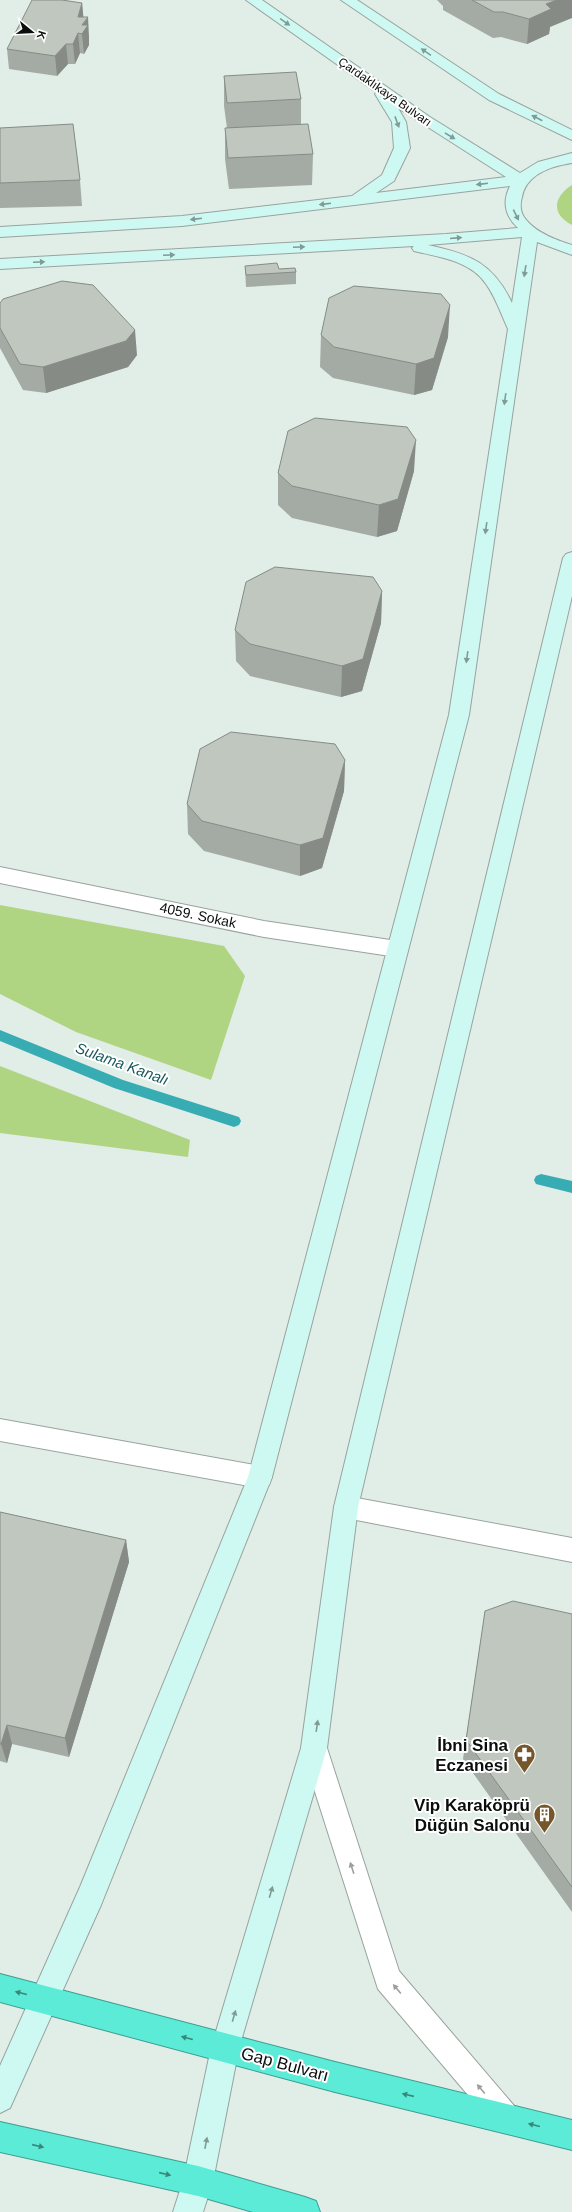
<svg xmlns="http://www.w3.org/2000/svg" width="572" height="2212" viewBox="0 0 572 2212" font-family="Arial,sans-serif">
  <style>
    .green { fill: #b0d582 }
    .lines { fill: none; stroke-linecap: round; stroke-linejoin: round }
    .stream { fill: #37acb3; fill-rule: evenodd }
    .street-casing { stroke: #99a39e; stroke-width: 2 }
    .secondary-casing { stroke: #99a39e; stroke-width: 2 }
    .highway-casing { stroke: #3f9d90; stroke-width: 2 }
    .street { fill: #fff; fill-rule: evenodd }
    .secondary { fill: #cef9f3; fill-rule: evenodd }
    .highway { fill: #5cebd7; fill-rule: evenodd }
    .wall { fill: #a4aba4 }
    .shaded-wall { fill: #868b86 }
    .building { fill: #bfc7bf; stroke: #868b86 }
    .oneway { fill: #7f9b96 }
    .oneway2 { fill: #9d9e9d }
    .oneway3 { fill: #37877b }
    .labels { text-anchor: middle; stroke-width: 4; stroke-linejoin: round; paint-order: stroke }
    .far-street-label { font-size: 12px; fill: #090d0b; stroke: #fff }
    .street-label { font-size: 14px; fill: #090d0b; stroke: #fff }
    .water-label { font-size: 15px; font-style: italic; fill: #18585c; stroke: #fff }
    .near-poi-label { font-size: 17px; font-weight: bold; fill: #090d0b; stroke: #fff; text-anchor: end }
    .near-street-label { font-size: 17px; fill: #090d0b; stroke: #fff }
  </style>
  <rect width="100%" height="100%" fill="#e1ede7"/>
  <path class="green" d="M572 185V225C551 214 553 197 572 185Z
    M0 905 224 946 245 976 211 1080 76 1032 0 994Z
    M0 1066 190 1140 188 1157 0 1133Z"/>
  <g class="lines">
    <path class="stream" d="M0 1030 123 1080 239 1117 241 1121 239 1125 234 1127 114 1088 0 1041Z
      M541 1174 572 1181V1193L536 1184 534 1180 536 1176Z"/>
    <defs>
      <path id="street" d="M0 867 264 921 397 941 404 943 407 949 404 955 397 957 264 937 0 883Z
        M0 1419 260 1466 269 1469 272 1477 269 1485 260 1488 0 1441Z
        M346 1496 572 1538V1562L346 1518 337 1515 334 1507 337 1499Z
        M314 1735 323 1739 327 1748 399 1971 516 2108 521 2118 516 2128 506 2133 496 2128 378 1989 301 1748 305 1739Z"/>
      <path id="secondary" d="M246 0H262L430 117 520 173 538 162 572 153V163C552 166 526 174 522 197 520 204 520 211 524 217 534 232 556 240 572 245V255L537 242 469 715 272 1477 101 1905 10 2108 0 2113V2066L80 1887 248 1477 449 715 508 329C501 314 496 298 486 284 471 261 439 257 414 251L412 248 414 246 0 269V259L446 234 518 228C505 216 502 202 510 186L182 226 0 237V227L182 216 352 196 382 175 394 148 392 122 375 94 376 92ZM398 108 506 177 376 193 394 181 410 148 406 122ZM522 237 512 303C493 263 470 254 428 245Z
        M341 0H357L499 94 572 130V140L489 100Z
        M572 552V596L358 1507 327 1748 239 2048 213 2181 203 2212H173L183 2181 211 2048 301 1748 334 1507 563 558 566 554Z"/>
      <path id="highway" d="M0 1974 335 2062 572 2120V2150L335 2092 0 2002Z
        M0 2122 198 2166 305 2197 316 2201 320 2212H253L198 2196 0 2152Z"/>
    </defs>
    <use href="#street" class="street-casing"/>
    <use href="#secondary" class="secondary-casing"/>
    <use href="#highway" class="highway-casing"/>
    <use href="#street" class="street"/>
    <use href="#secondary" class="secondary"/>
    <use href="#highway" class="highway"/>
  </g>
  <path class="wall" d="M437 0H572L550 27 549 34 527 44 501 37 493 38 443 10V6Z
    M82 3 83 17 89 37V45L84 54 80 53 75 64H68L57 76 9 69 7 49Z
    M224 76 301 99V125L313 154 312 185 229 189 225 159V128H227L224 106Z
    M0 128 80 180 82 206 0 208Z
    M245 266 279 269 296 272V284L246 287Z
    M0 303 137 355 128 367 46 393 23 390 0 348Z
    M321 335 448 337 432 390 414 395 333 378 320 367Z
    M414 471 397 531 377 537 292 518 278 505V473Z
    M382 591 381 623 362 691 341 697 250 676 236 661 235 630Z
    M345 760 344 791 322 868 300 876 204 851 188 834 187 804Z
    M0 1512 126 1540 129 1562 69 1757 12 1744 7 1763 0 1761Z
    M485 1611 572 1614V1912L463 1759 482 1632Z"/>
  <path class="shaded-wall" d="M557 0H572V18L550 27 549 34 527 44 529 19 546 4Z
    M82 3 84 23 88 17 89 37V45L84 54 82 34 78 17Z
    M78 33 80 53 75 64 73 44Z
    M66 44 68 64 57 76 55 56Z
    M450 305 448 337 432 390 414 395 416 364Z
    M135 330 137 355 128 367 46 393 43 367Z
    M416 440 414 471 397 531 377 537 379 505Z
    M382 591 381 623 362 691 341 697 342 666Z
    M345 760 344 791 322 868 300 876V845Z
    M126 1540 129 1562 69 1757 65 1738Z
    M7 1725 12 1744 7 1763 1 1744Z"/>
  <path class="building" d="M32 0H62L82 3 78 17H88L82 25H88L82 34 78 33 73 44H66L55 56 7 49Z
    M472 0H557L546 4 551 9 529 19 503 12H494Z
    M296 72 301 99 227 103 224 76Z
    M73 124 80 180 0 183V128Z
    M308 124 313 154 228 158 225 128Z
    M277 263 279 269 295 268 296 272 246 275 245 266Z
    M62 281 93 285 135 330 126 341 43 367 20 364 0 328V303L3 299Z
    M354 286 441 294 450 305 434 358 416 364 334 347 321 335 329 298Z
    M315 418 407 427 416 440 398 499 379 505 292 486 278 473 288 431Z
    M275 567 373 577 382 591 363 659 342 666 250 644 235 630 246 582Z
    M231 732 335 744 345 760 323 838 300 845 202 821 187 804 200 749Z
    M0 1512 126 1540 65 1738 7 1725 1 1744H0Z
    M513 1601 572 1614V1887L466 1740 485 1611Z"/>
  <defs><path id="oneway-solid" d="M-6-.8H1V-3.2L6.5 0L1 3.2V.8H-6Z"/></defs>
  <g class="oneway">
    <use href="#oneway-solid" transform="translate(285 22) rotate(35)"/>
    <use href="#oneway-solid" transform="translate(426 52) rotate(-146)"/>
    <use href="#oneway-solid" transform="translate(537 118) rotate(-153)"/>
    <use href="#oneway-solid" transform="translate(397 122) rotate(70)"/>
    <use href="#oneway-solid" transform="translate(450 136) rotate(31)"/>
    <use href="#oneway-solid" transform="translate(482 184) rotate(173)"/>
    <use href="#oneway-solid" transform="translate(325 204) rotate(173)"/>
    <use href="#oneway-solid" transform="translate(516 215) rotate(64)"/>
    <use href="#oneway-solid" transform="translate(196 219) rotate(173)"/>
    <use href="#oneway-solid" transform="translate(456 238) rotate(-5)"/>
    <use href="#oneway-solid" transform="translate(299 247) rotate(-3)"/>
    <use href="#oneway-solid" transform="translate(169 255) rotate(-3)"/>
    <use href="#oneway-solid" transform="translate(39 262) rotate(-3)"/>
    <use href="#oneway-solid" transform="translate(525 271) rotate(99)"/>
    <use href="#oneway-solid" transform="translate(505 399) rotate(98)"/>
    <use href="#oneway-solid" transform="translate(486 528) rotate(98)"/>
    <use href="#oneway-solid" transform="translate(467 657) rotate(98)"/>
    <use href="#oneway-solid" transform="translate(317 1726) rotate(-82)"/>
    <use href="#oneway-solid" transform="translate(271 1892) rotate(-74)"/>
    <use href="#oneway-solid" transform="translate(234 2016) rotate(-74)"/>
    <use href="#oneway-solid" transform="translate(206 2143) rotate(-79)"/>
  </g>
  <g class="oneway2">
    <use href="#oneway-solid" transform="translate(352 1868) rotate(-108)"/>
    <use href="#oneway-solid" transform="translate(397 1989) rotate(-130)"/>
    <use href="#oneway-solid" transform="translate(481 2089) rotate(-130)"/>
  </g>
  <g class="oneway3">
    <use href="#oneway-solid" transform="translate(21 1993) rotate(-166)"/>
    <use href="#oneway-solid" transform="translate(187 2038) rotate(-165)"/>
    <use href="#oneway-solid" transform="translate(408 2095) rotate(-167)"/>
    <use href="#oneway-solid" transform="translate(534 2125) rotate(-166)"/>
    <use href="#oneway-solid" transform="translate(38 2146) rotate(13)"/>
    <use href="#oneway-solid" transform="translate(165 2174) rotate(13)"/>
  </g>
  <defs>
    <symbol id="pharmacy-pin" viewBox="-11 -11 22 30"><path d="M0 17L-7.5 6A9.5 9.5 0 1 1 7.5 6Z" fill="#76572c" stroke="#fff"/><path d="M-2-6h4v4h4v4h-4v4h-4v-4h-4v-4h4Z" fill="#fff"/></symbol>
    <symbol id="building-pin" viewBox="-11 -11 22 30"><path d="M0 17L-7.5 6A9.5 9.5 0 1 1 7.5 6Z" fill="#76572c" stroke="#fff"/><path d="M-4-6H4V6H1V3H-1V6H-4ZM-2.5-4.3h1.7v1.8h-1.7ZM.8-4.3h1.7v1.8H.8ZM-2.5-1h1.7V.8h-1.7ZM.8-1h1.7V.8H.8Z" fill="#fff"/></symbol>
  </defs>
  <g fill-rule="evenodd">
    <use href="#pharmacy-pin" x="512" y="1742" width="25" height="34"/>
    <use href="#building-pin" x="532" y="1802" width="25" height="34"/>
  </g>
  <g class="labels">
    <g class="far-street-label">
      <text transform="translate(385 92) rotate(35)" y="4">Çardaklıkaya Bulvarı</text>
    </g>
    <g class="street-label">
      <text transform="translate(198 915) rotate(12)" y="5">4059. Sokak</text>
    </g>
    <g class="water-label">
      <text transform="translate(122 1064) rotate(20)" y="5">Sulama Kanalı</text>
    </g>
    <g class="near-poi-label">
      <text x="508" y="1751">İbni Sina<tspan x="508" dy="20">Eczanesi</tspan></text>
      <text x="530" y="1811">Vip Karaköprü<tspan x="530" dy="20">Düğün Salonu</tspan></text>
    </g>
    <g class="near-street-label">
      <text transform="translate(285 2064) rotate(15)" y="6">Gap Bulvarı</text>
    </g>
  </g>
  <g transform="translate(32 32) rotate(108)" stroke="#ffffff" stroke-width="3" paint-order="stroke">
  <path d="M0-3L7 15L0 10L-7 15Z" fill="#090d0b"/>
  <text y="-6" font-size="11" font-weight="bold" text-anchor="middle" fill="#090d0b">K</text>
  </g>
</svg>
